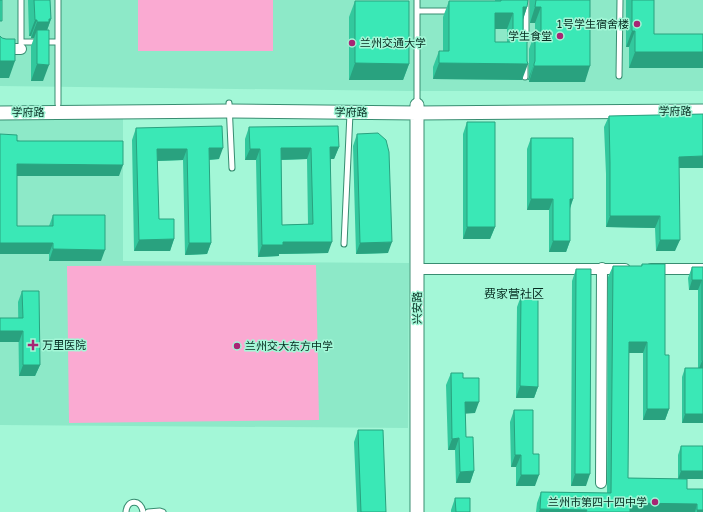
<svg xmlns="http://www.w3.org/2000/svg" width="703" height="512" viewBox="0 0 703 512" font-family="'Varela Round','Noto Sans SC',sans-serif">
  <style>
    .built { fill: #8de9c8 }
    .green { fill: #faaad2 }
    .lines { fill: none; stroke-linecap: round; stroke-linejoin: round }
    .service-casing { stroke: #388d71; stroke-width: 7 }
    .minor-casing { stroke: #388d71; stroke-width: 12 }
    .tertiary-casing { stroke: #388d71; stroke-width: 15 }
    .service { stroke: #fff; stroke-width: 5 }
    .minor { stroke: #fff; stroke-width: 10 }
    .tertiary { stroke: #fff; stroke-width: 13 }
    .wall { fill: #32c89d; fill-rule: evenodd }
    .shaded-wall { fill: #29a27f }
    .building { fill: #3ae8b6; stroke: #29a27f; fill-rule: evenodd }
    .poi-dot { fill: #a72574; stroke: #a3f7d7; stroke-width: 1.5 }
    .labels { text-anchor: middle; stroke-width: 3; stroke-linejoin: round; paint-order: stroke }
    .poi-label { font-size: 11px; fill: #062b20; stroke: #a3f7d7; text-anchor: end }
    .street-label { font-size: 11px; fill: #062b20; stroke: #a3f7d7 }
    .neighbourhood-label { font-size: 12px; fill: #062b20; stroke: #a3f7d7 }
  </style>
  <rect width="100%" height="100%" fill="#a3f7d7"/>
  <path class="built" d="M0 0H703V91H409L0 86Z
    M0 118 123 119V261L409 263 408 428 0 425Z"/>
  <path class="green" d="M138 0H273V51H138Z
    M316 265 319 420 69 423 67 266Z"/>
  <g class="lines">
    <defs>
      <path id="service" d="M21 0V49
        M417 0V105
        M417 11H452
        M526 39V0
        M21 42H58
        M619 76 620 0
        M525 77V65
        M229 103 232 168
        M58 104V0
        M344 244 350 113
        M126 512C127 499 141 499 143 512
        M148 512 160 511 163 512"/>
      <path id="minor" d="M0 49H21
        M417 269H625
        M651 269H703
        M601 483 602 268"/>
      <path id="tertiary" d="M0 113 230 111 417 113 703 111
        M417 512V105"/>
    </defs>
    <use href="#service" class="service-casing"/>
    <use href="#minor" class="minor-casing"/>
    <use href="#tertiary" class="tertiary-casing"/>
    <use href="#service" class="service"/>
    <use href="#minor" class="minor"/>
    <use href="#tertiary" class="tertiary"/>
  </g>
  <path class="wall" d="M28 0H50L51 19 47 30 43 81H31V46L34 38H31V36H29Z
    M495 0H528L527 7 523 19 522 80 433 79V67L439 51H443V17L449 1H495ZM495 29H507V42H495Z
    M530 0H590L585 82H529V80H528L529 77V49L535 33V23H530Z
    M626 0H654V34H703V68H629V47H626Z
    M355 1 409 64 403 80H349V17Z
    M703 114V168H679L675 251H656L655 228 606 227V174L604 127 609 116Z
    M467 122 495 227 490 239H463V134Z
    M249 127 339 147 334 159H331L328 253 279 254V256L258 257 256 160H245V139ZM307 159 308 224 282 225 281 160Z
    M136 128 219 159 209 160 211 243 207 254 185 255 183 160 157 161 159 219 174 239 170 251H134L132 140Z
    M0 134 119 176H17V226H49L53 215 101 261H49V254H0Z
    M357 134 388 253 356 254 353 146Z
    M531 138 573 199 570 209V241L566 252H549V210H527V149Z
    M642 264 665 355 669 409 665 420H643V353H629L628 478 678 479V455L681 446H703V479H684L687 489 703 512H536L537 503 541 492 607 493 608 277 613 266H641Z
    M692 267H703V423H682V377L685 368H698V290H689L688 278Z
    M576 269 586 486H571L572 281Z
    M22 291 40 365 35 376H19L18 302Z
    M521 296 538 387 534 398H516L517 307Z
    M451 373 463 378 475 413H465L466 437 474 471 470 483H456L455 450H448L446 385Z
    M514 410 533 454 535 486H516V467H511L510 422Z
    M358 430 386 512H357L354 442Z
    M455 498 470 512H451V510Z"/>
  <path class="shaded-wall" d="M523 7H527L522 23Z
    M535 7H541L535 23H530Z
    M495 13H513L507 29H489Z
    M51 19 45 36 37 30 34 38H31L37 22Z
    M35 20H37L31 36H29Z
    M632 31H635L629 47H626Z
    M635 52H703V68H629Z
    M0 61H15L9 78H0Z
    M355 63 409 64 403 80H349Z
    M439 63 528 64 522 80 433 79Z
    M37 64 49 65 43 81H31Z
    M534 64 529 80H528Z
    M534 66H590L585 82H529Z
    M330 147H339L334 159H326Z
    M209 148H223L219 159 205 160Z
    M281 148H311L307 159 276 160Z
    M157 149H187L183 160 153 161Z
    M250 149H260L256 160H245Z
    M703 156V168H675L679 157Z
    M17 164 123 165 119 176H13Z
    M531 199H553L549 210H527Z
    M570 199H573L569 210Z
    M610 216H660L655 228 606 227Z
    M467 227H495L490 239H463Z
    M174 239 170 251H134L139 240Z
    M660 240H680L675 251H656Z
    M553 241H570L566 252H549Z
    M283 242H332L328 253 279 254V256L258 257 262 245Z
    M392 242 388 253 356 254 360 243Z
    M0 243H53L49 254H0Z
    M189 243H211L207 254 185 255Z
    M53 249 105 250 101 261H49Z
    M692 280H702L698 290H689Z
    M0 331H23L19 342H0Z
    M629 342H647L643 353H625Z
    M702 361H703V371H698Z
    M23 365H40L35 376H19Z
    M520 386 538 387 534 398H516Z
    M465 402H479L475 413 461 414Z
    M647 409H669L665 420H643Z
    M685 414H703V423H682Z
    M459 438 455 450H448L452 439Z
    M515 455H521L516 467H511Z
    M474 471 470 483H456L460 472Z
    M681 471H703V479H678Z
    M575 474H590L586 486H571Z
    M521 475H539L535 486H516Z
    M630 503 697 504 695 512H627Z
    M540 509 587 510 586 512H539Z
    M697 510H703V512H697Z"/>
  <path class="building" d="M0 0H2V21H0Z
    M34 0H50L51 19H49V22H37V20H35Z
    M501 0H528L527 7H523V33H527V61L528 64 439 63V51H449V1H501ZM495 13H513V42H495Z
    M536 0H590V66H534V64L535 61V33H541V7H535Z
    M632 0H654V34H703V52H635V31H632Z
    M355 1H409V64L355 63Z
    M37 30H49V65L37 64Z
    M0 36 2 38 6 39H15V61H0Z
    M703 114V156L679 157 680 240H660V216H610V163L609 116Z
    M467 122H495V227H467Z
    M222 126 223 148H209L211 243H189L187 149H157L159 219H174V239L139 240 136 128Z
    M338 126 339 147H330L332 242H283V245H262L260 149H250L249 127ZM281 148H311L313 224 282 225Z
    M378 133 386 140 389 152 392 242 360 243 357 134Z
    M0 134 17 135V141H123V165L17 164V226H53V215H105V250L53 249V243H0Z
    M531 138H573V199H570V241H553V199H531Z
    M642 264H665V355H669V409H647V342H629L628 478 687 479V489H703V510H697V504L630 503V512H586L587 510 540 509 541 492 611 493 613 266H642Z
    M692 267H703V361H702V280H692Z
    M576 269H591L590 474H575Z
    M22 291H39L40 365H23V331H0V318H23Z
    M521 296H538V387L520 386Z
    M685 368H703V414H685Z
    M451 373H463V378H479V402H465L466 437H473L474 471 460 472 459 438 452 439Z
    M514 410H533V454H539V475H521V455H515Z
    M358 430H383L386 512H361Z
    M681 446H703V471H681Z
    M455 498H470V512H456Z"/>
  <g class="poi-dot">
    <circle cx="637" cy="24" r="4"/>
    <circle cx="560" cy="36" r="4"/>
    <circle cx="352" cy="43" r="4"/>
    <path d="M31 339h4v4h4v4h-4v4h-4v-4h-4v-4h4z"/>
    <circle cx="237" cy="346" r="4"/>
    <circle cx="655" cy="502" r="4"/>
  </g>
  <g class="labels">
    <g class="poi-label">
      <text x="629" y="28">1号学生宿舍楼</text>
      <text x="552" y="40">学生食堂</text>
      <text x="360" y="47" text-anchor="start">兰州交通大学</text>
      <text x="42" y="349" text-anchor="start">万里医院</text>
      <text x="245" y="350" text-anchor="start">兰州交大东方中学</text>
      <text x="647" y="506">兰州市第四十四中学</text>
    </g>
    <g class="street-label">
      <text x="675" y="115">学府路</text>
      <text x="28" y="116">学府路</text>
      <text transform="translate(351 112) rotate(1)" y="4">学府路</text>
      <text transform="translate(417 308) rotate(-90)" y="4">兴安路</text>
    </g>
    <g class="neighbourhood-label">
      <text x="514" y="298">费家营社区</text>
    </g>
  </g>
</svg>
